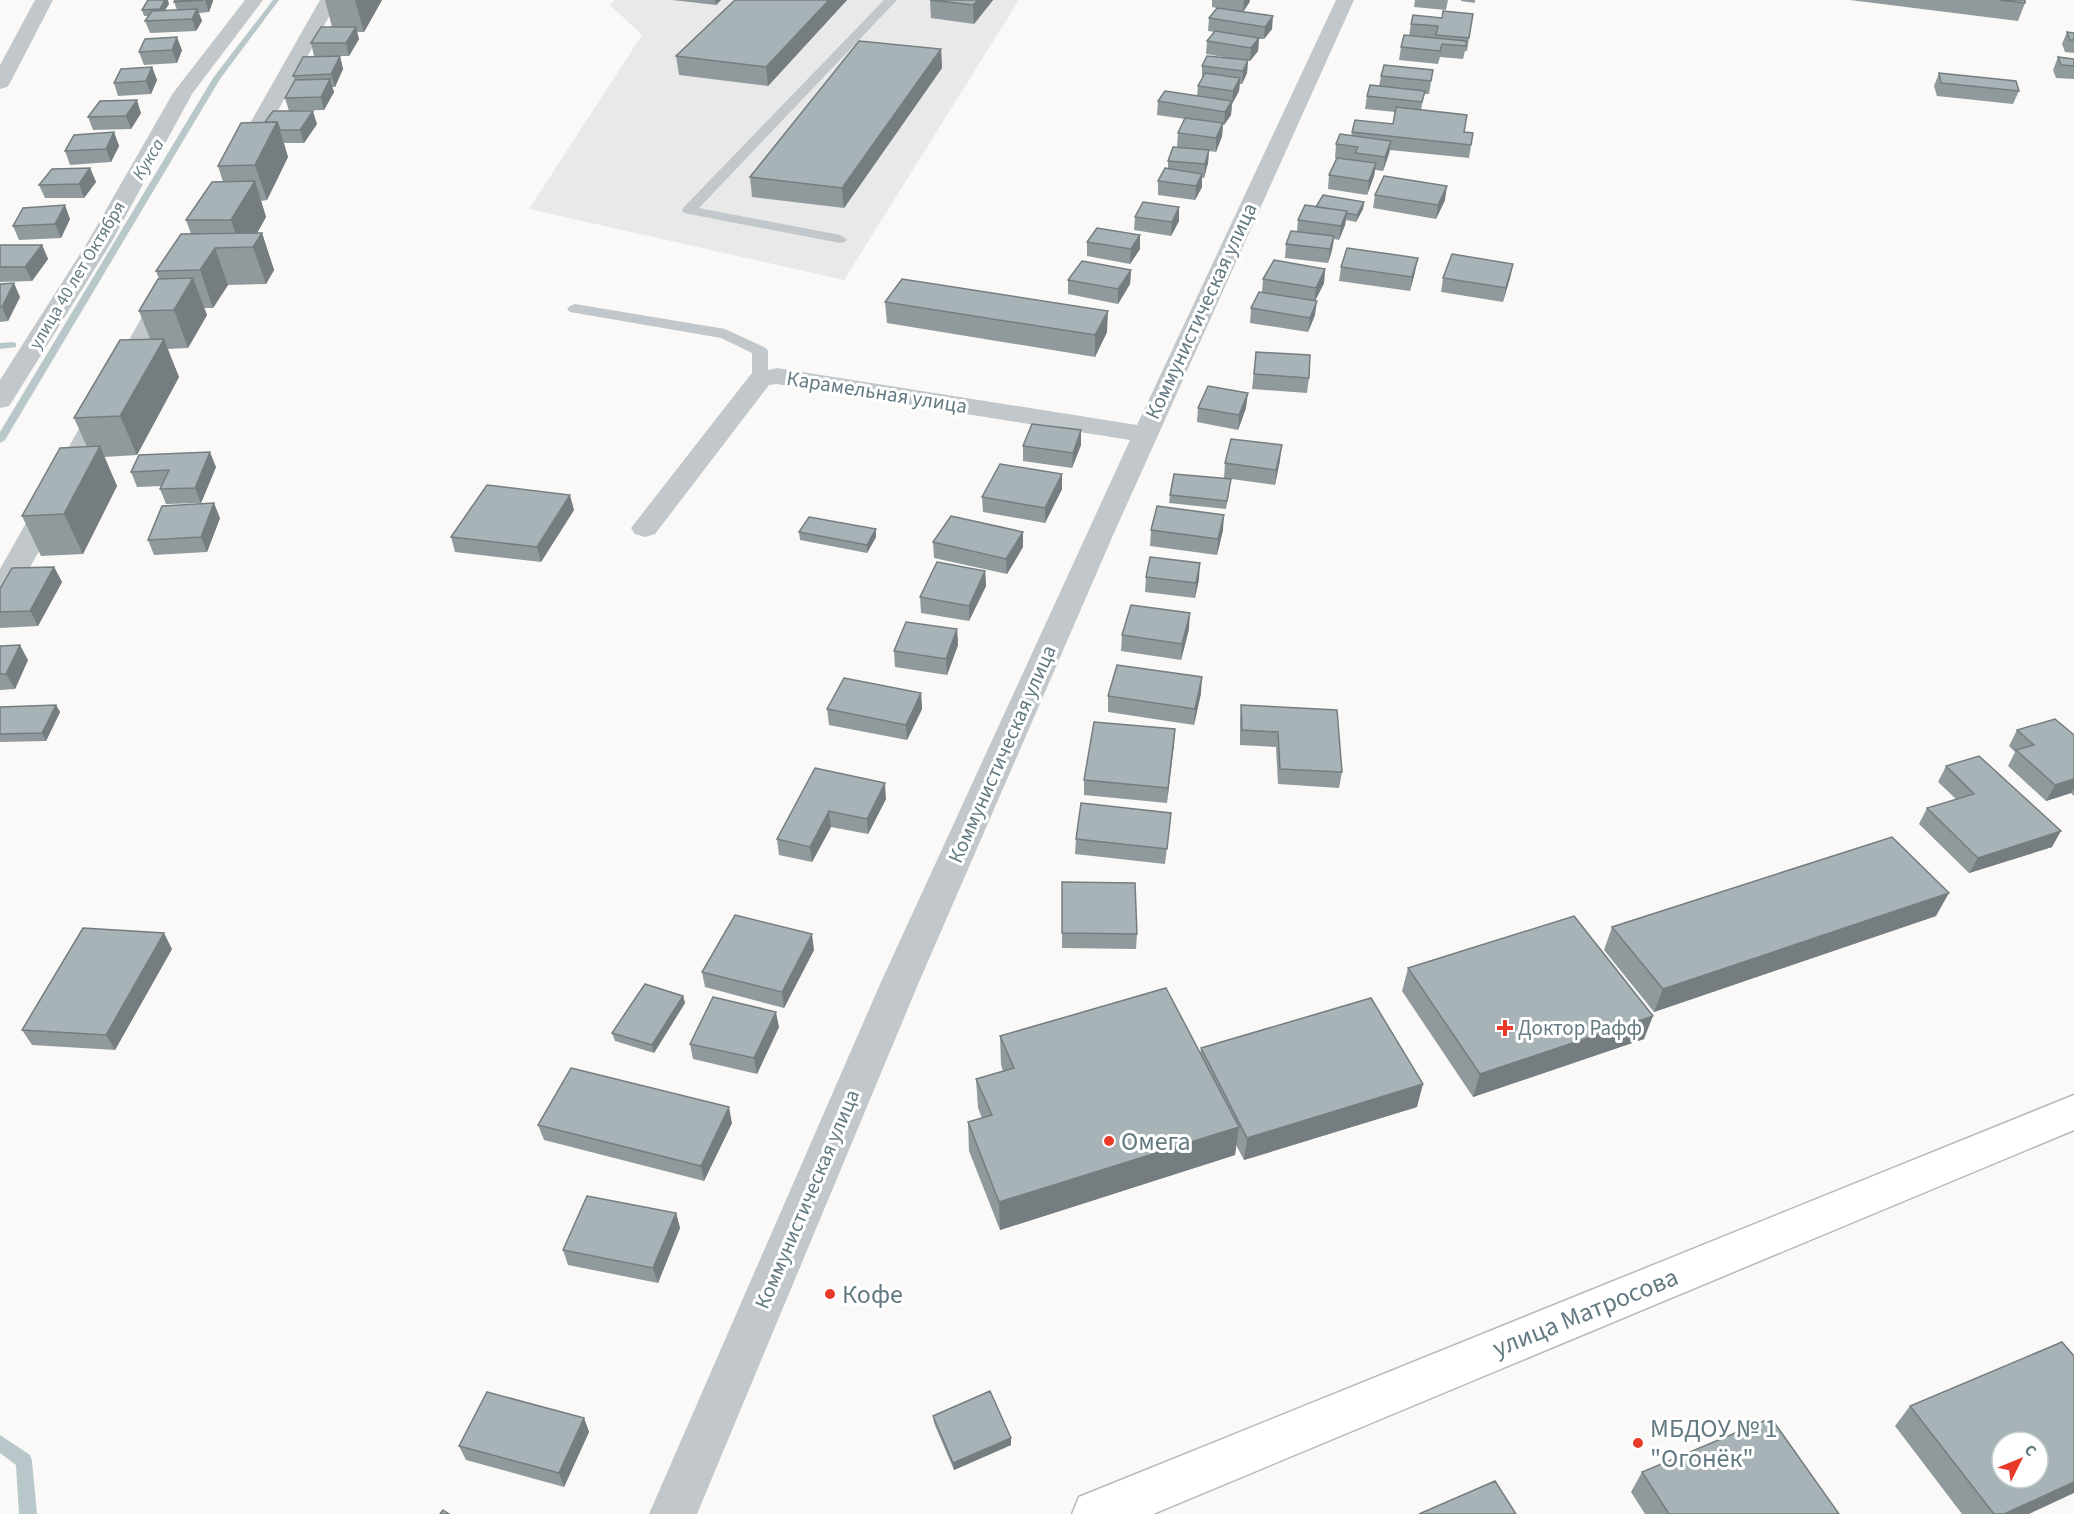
<svg xmlns="http://www.w3.org/2000/svg" width="2074" height="1514" viewBox="0 0 2074 1514" font-family="'Source Sans 3',sans-serif">
  <style>
    .built { fill: #e8e9e8 }
    .lines { fill: none; stroke-linecap: round; stroke-linejoin: round }
    .stream { fill: #b8c8ca; fill-rule: evenodd }
    .secondary-casing { stroke: #b3bbbf; stroke-width: 3 }
    .lane { fill: #c1c7ca; fill-rule: evenodd }
    .street { fill: #c1c7ca; fill-rule: evenodd }
    .secondary { fill: #fff; fill-rule: evenodd }
    .wall { fill: #909a9d }
    .shaded-wall { fill: #757d80 }
    .building { fill: #a7b3b7; stroke: #757d80; stroke-width: 1.5; fill-rule: evenodd }
    .poi-dot { fill: #e83929; stroke: #fff; stroke-width: 2 }
    .labels { text-anchor: middle; stroke-width: 6; stroke-linejoin: round; paint-order: stroke }
    .far-water-label { font-size: 18px; font-style: italic; fill: #5f797d; stroke: #fff }
    .far-street-label { font-size: 18px; fill: #647a83; stroke: #fff }
    .street-label { font-size: 21px; fill: #647a83; stroke: #fff }
    .poi-label { font-size: 21px; fill: #647a83; stroke: #fff; text-anchor: start }
    .near-poi-label { font-size: 26px; fill: #647a83; stroke: #fff; text-anchor: start }
    .near-street-label { font-size: 26px; fill: #647a83; stroke: #fff }
  </style>
  <rect width="100%" height="100%" fill="#faf9f7"/>
  <path class="built" d="M615 0H1019L844 280 529 209 642 35 610 5Z"/>
  <g class="lines">
    <path class="stream" d="M273 0H279L220 79 5 440 0 443V432L213 78Z
      M13 342 16 343V347L0 349V343Z
      M0 1435 30 1455 32 1461 37 1514H19L16 1465 0 1453Z"/>
    <defs>
      <path id="secondary" d="M2074 1095V1130L1153 1514H1072L1079 1497Z"/>
    </defs>
    <use href="#secondary" class="secondary-casing"/>
    <path class="lane" d="M884 0H897L699 208 840 235 847 239 845 242 840 243 684 213 682 210 684 207Z
      M575 304 725 329 766 348 768 351V379L766 382H754L752 379V353L721 338 570 312 567 309 570 306Z"/>
    <path class="street" d="M35 0H53L10 83 7 87 0 89V65Z
      M245 0H263L192 94 111 243 13 400 9 406 0 408V380L87 243 173 93Z
      M320 0H338L250 162 247 167 239 168 231 167 228 162Z
      M1336 0H1354L1114 533 919 982 697 1514H649L881 982 1130 440 777 384 769 385 655 534 645 537 635 534 631 528 751 374 777 368 1137 425Z
      M168 285 176 287 180 292 15 595 11 602 0 604V569L156 292 160 287Z"/>
    <use href="#secondary" class="secondary"/>
  </g>
  <path class="wall" d="M175 0H213V1L209 12 199 13 202 21 196 31 150 33 145 21 149 16H144L142 10 169 4 165 10H177L174 2Z
    M325 0H382L364 32H357L359 39 349 56H314L311 43 332 27Z
    M672 0H721L716 5Z
    M735 0H847L768 86 679 75 676 56Z
    M930 0H993L974 24 931 18Z
    M1212 0H1250L1249 3 1243 12 1272 29 1264 39H1259L1258 51 1250 61H1248L1247 73 1242 84H1240L1239 91 1232 104 1231 115 1224 125H1223L1222 136 1216 152 1209 151 1208 163 1204 178H1202V187L1195 200 1158 195V181L1168 169V161L1177 147 1178 133 1185 119 1157 115 1158 101 1197 96 1198 86 1202 79V66L1236 59 1206 54 1207 41 1215 32 1208 31 1209 18 1217 8 1212 7Z
    M1415 0H1448L1446 10 1414 7Z
    M1461 0H1475V3L1461 1Z
    M1850 0H2025V3L2018 21Z
    M1473 14 1467 51H1465L1463 59 1440 57 1438 64 1399 60 1401 47 1409 36 1411 24 1442 18Z
    M2067 32 2074 33V53L2065 52 2062 44Z
    M941 49 942 68 844 208 752 197 750 177Z
    M182 50 177 63 144 65 139 52Z
    M340 56 343 69 335 87H332L334 92 324 110 294 111 317 124 304 143H284L288 157 267 200 261 201 266 217 257 233H262L274 270 266 284 228 285 213 308H204L207 315 188 348 167 349 179 377 137 455 104 457 117 486 83 554 41 556 22 516 87 447 74 418 150 339 139 311 159 279 156 271 191 234 186 220 223 182 218 166 265 122 289 111 285 98 295 80 293 76Z
    M2058 57 2074 59V79L2056 78 2053 70Z
    M152 67 157 80 151 94 118 96 114 83Z
    M1433 70 1429 94H1424L1421 110 1464 132 1473 133 1469 158 1390 150 1383 171 1375 170 1374 176 1367 195 1328 189 1329 175 1336 158H1335L1336 144 1351 136 1352 132 1393 124 1395 112 1365 109 1367 96 1379 86 1381 76Z
    M1939 73 2019 91 2013 104 1937 96 1934 86Z
    M141 113 131 129 93 130 88 117Z
    M114 132 119 146 111 162 70 165 65 151Z
    M90 168 96 182 84 198H45L39 185Z
    M1375 195 1445 200 1436 219 1373 208Z
    M1364 202 1363 209 1356 222 1346 220 1345 225 1339 240 1334 239 1332 250 1328 263 1285 258 1286 244 1297 231 1298 220 1316 207Z
    M1179 207V221L1171 236 1134 230 1135 217Z
    M70 219 61 238 19 240 13 226Z
    M1087 242 1140 249 1130 264 1087 256Z
    M0 245H42L48 259 32 281 0 282Z
    M1513 264 1510 278 1503 302 1441 292 1443 278Z
    M1341 267 1415 272 1410 291 1339 281Z
    M1325 269 1324 283 1315 301V315L1308 332 1250 323 1251 308 1262 292 1263 279Z
    M1131 270 1130 284 1118 304 1068 294V280Z
    M0 284 20 297 8 321 0 322Z
    M885 302 1107 332 1095 357 887 323Z
    M1256 352 1309 378 1307 393 1252 389Z
    M1198 408H1246L1238 430 1197 422Z
    M1081 445 1072 468 1023 461V446Z
    M1280 460 1275 485 1224 478 1225 463Z
    M216 467 201 503 166 504 160 489 162 486 137 487 131 472Z
    M1062 474V489L1045 523 983 512 982 497Z
    M1230 487 1226 509 1169 503 1170 495Z
    M574 510 541 562 455 552 451 537Z
    M220 518 207 552 154 555 148 540Z
    M876 529V537L867 553 800 540 799 532Z
    M1151 530H1223L1217 555 1150 546Z
    M1023 532V547L1007 574 934 558 933 542Z
    M54 567 62 582 38 626 0 628V589Z
    M985 571 986 586 969 621 921 613 920 597Z
    M1146 577 1199 579 1195 598 1145 592Z
    M957 629 958 645 947 675 895 667 894 651Z
    M1189 629 1181 660 1121 651 1122 635Z
    M0 646 28 660 15 689 0 690Z
    M921 693 922 709 907 740 829 725 827 709Z
    M1201 693 1194 725 1108 712V696Z
    M56 705 60 712 46 741 0 742V707Z
    M1241 705 1342 772 1339 788 1278 784 1276 747 1240 745V721Z
    M1175 729 1167 803 1084 795V780Z
    M2017 730 2074 735V796L2071 793 2046 801 2008 766 2015 752 2009 746Z
    M1946 766 2052 847 1969 873 1919 824 1927 808 1956 799 1938 782Z
    M815 768 886 799 868 834 831 827 812 862 779 855 777 839Z
    M1171 813 1165 864 1075 854 1076 839Z
    M1062 882 1137 934 1136 949 1062 948Z
    M1936 916 1654 1012 1604 950 1612 927Z
    M172 949 115 1050 32 1045 22 1030Z
    M814 950 784 1008 705 987 702 972Z
    M1408 968 1644 1039 1473 1097 1402 991Z
    M683 996 685 1003 654 1053 615 1041 612 1033Z
    M779 1027 757 1074 693 1059 690 1044Z
    M1000 1036 1200 1054 1201 1048 1417 1107 1244 1160 1236 1145 1235 1155 1000 1230 969 1151 968 1122 982 1118 978 1108 976 1079 1003 1071 1001 1065Z
    M732 1123 704 1181 544 1140 538 1125Z
    M676 1213 680 1228 658 1283 568 1265 563 1250Z
    M1910 1406 2029 1514H1962L1895 1426Z
    M933 1416 1011 1438V1445L954 1470 934 1423Z
    M584 1418 589 1432 564 1487 466 1460 459 1446Z
    M1642 1472 1839 1514H1645L1631 1492Z"/>
  <path class="shaded-wall" d="M165 0H168L169 4 162 15 160 9Z
    M205 0H213V1L209 12Z
    M355 0H382L364 32Z
    M715 0H721L716 5Z
    M829 0H847L768 86 766 67Z
    M978 0H993L974 24 973 5Z
    M1244 0H1250L1249 3 1243 12Z
    M197 9 202 21 196 31 192 19Z
    M1273 16 1272 29 1264 39 1265 27Z
    M356 27 359 39 349 56 346 43Z
    M177 37 182 50 177 63 172 50Z
    M1259 38 1258 51 1250 61 1251 48Z
    M941 49 942 68 844 208 842 188Z
    M340 56 343 69 335 87 331 74Z
    M1248 60 1247 73 1242 84 1243 71Z
    M152 67 157 80 151 94 146 81Z
    M1240 78 1239 91 1232 104 1233 91Z
    M330 79 334 92 324 110 321 97Z
    M137 100 141 113 131 129 126 116Z
    M1232 101 1231 115 1224 125 1225 112Z
    M313 111 317 124 304 143 300 130Z
    M277 122 288 157 267 200 255 165Z
    M1223 123 1222 136 1216 152V138Z
    M114 132 119 146 111 162 106 149Z
    M1391 141 1389 154 1383 171 1385 157Z
    M1209 150 1208 163 1204 178 1205 164Z
    M1376 163 1374 176 1367 195 1369 181Z
    M90 168 96 182 84 198 79 184Z
    M1202 174V187L1195 200 1196 186Z
    M255 181 266 217 249 247H240L231 220Z
    M1447 186 1445 200 1436 219 1438 205Z
    M1364 202 1363 209 1356 222 1357 215Z
    M65 205 70 219 61 238 55 224Z
    M1179 207V221L1171 236 1172 222Z
    M1347 211 1345 225 1339 240 1341 226Z
    M262 233 274 270 266 284 253 247Z
    M1140 235V249L1130 264 1131 249Z
    M1334 236 1332 250 1328 263 1330 249Z
    M42 245 48 259 32 281 25 267Z
    M215 248 228 285 213 308 200 270Z
    M1418 258 1415 272 1410 291 1412 277Z
    M1513 264 1510 278 1503 302 1506 288Z
    M1325 269 1324 283 1314 303 1316 288Z
    M1131 270 1130 284 1118 304V289Z
    M193 278 207 315 188 348 174 310Z
    M14 283 20 297 8 321 2 307Z
    M1317 301 1315 315 1308 332 1310 318Z
    M1108 311 1107 332 1095 357V335Z
    M164 339 179 377 137 455 120 416Z
    M1248 393 1246 408 1238 430 1239 415Z
    M1081 430V445L1072 468 1073 453Z
    M1282 445 1280 460 1275 485 1276 470Z
    M100 446 117 486 83 554 64 514Z
    M210 452 216 467 201 503 195 488Z
    M1062 474V489L1045 523V508Z
    M570 495 574 510 541 562 537 547Z
    M214 503 220 518 207 552 201 537Z
    M1224 515 1223 530 1217 555 1218 539Z
    M876 529V537L867 553V545Z
    M1023 532V547L1007 574 1006 559Z
    M1200 563 1199 579 1195 598 1196 583Z
    M54 567 62 582 38 626 30 611Z
    M985 571 986 586 969 621V606Z
    M1190 613 1189 629 1181 660 1182 644Z
    M957 629 958 645 947 675 946 659Z
    M20 645 28 660 15 689 6 674Z
    M1202 677 1201 693 1194 725 1195 709Z
    M921 693 922 709 907 740 906 725Z
    M56 705 60 712 46 741 42 733Z
    M1175 729 1174 745 1167 803 1168 788Z
    M2074 779V788L2071 793 2046 801 2055 785Z
    M885 783 886 799 868 834 867 819Z
    M829 811 831 827 812 862 810 847Z
    M2061 831 2052 847 1969 873 1978 858Z
    M1949 893 1936 916 1654 1012 1663 989Z
    M164 933 172 949 115 1050 106 1035Z
    M812 934 814 950 784 1008 782 992Z
    M683 996 685 1003 654 1053 652 1045Z
    M776 1012 779 1027 757 1074 754 1058Z
    M1653 1016 1644 1039 1473 1097 1480 1074Z
    M1423 1084 1417 1107 1244 1160 1247 1138Z
    M729 1107 732 1123 704 1181 701 1166Z
    M1239 1127 1235 1155 1000 1230 999 1202Z
    M676 1213 680 1228 658 1283 653 1268Z
    M584 1418 589 1432 564 1487 559 1473Z
    M1011 1438V1445L954 1470 953 1463Z
    M2074 1482V1493L2029 1514H2004Z"/>
  <path class="building" d="M148 0H165L160 9 142 10Z
    M175 0H204L174 2Z
    M735 0H829L766 67 676 56Z
    M930 0H978L973 5Z
    M1999 0H2025V3Z
    M1217 8 1273 16 1265 27 1209 18Z
    M197 9 192 19 145 21 152 11Z
    M1443 11 1473 14 1469 38 1436 35 1438 26 1411 24 1413 15 1442 18Z
    M321 27H356L346 43H311Z
    M1215 31 1259 38 1251 48 1207 41Z
    M2067 32 2074 33V40H2070Z
    M1404 35 1466 41V46L1442 44 1440 51 1401 47Z
    M177 37 172 50 139 52 145 39Z
    M859 41 941 49 842 188 750 177Z
    M340 56 331 74 293 76 303 57Z
    M1207 56 1248 60 1243 71 1202 66Z
    M2058 57 2074 59V66L2061 65Z
    M1384 65 1433 70 1431 81 1381 76Z
    M152 67 146 81 114 83 121 69Z
    M1205 73 1240 78 1233 91 1198 86Z
    M1939 73 2016 81 2019 91 1941 83Z
    M330 79 321 97 285 98 295 80Z
    M1370 85 1425 91 1422 102 1367 96Z
    M1165 91 1232 101 1225 112 1158 101Z
    M137 100 126 116 88 117 100 101Z
    M1396 107 1467 115 1464 132 1473 133 1471 145 1352 132 1355 120 1393 124Z
    M273 111H313L300 130H280L277 122H265Z
    M1185 118 1223 123 1216 138 1178 133Z
    M277 122 255 165 218 166 241 123Z
    M114 132 106 149 65 151 74 135Z
    M1340 134 1391 141 1385 157 1355 153 1358 147 1336 144Z
    M1173 147 1209 150 1205 164 1168 161Z
    M1337 158 1376 163 1369 181 1329 175Z
    M90 168 79 184 39 185 52 169Z
    M1165 168 1202 174 1196 186 1158 181Z
    M1384 176 1447 186 1438 205 1375 195Z
    M255 181 231 220H186L212 182Z
    M1323 195 1364 202 1357 215 1346 213 1347 211 1316 207Z
    M1143 202 1179 207 1172 222 1135 217Z
    M65 205 55 224 13 226 23 208Z
    M1305 205 1347 211 1341 226 1298 220Z
    M1097 228 1140 235 1131 249 1087 242Z
    M1291 231 1334 236 1330 249 1286 244Z
    M262 233 253 247 215 248 200 270 156 271 181 234Z
    M0 245H42L25 267H0Z
    M1347 248 1418 258 1412 277 1341 267Z
    M1452 254 1513 264 1506 288 1443 278Z
    M1274 260 1325 269 1316 288 1263 279Z
    M1082 261 1131 270 1118 289 1068 280Z
    M193 278 174 310 139 311 158 279Z
    M902 279 1108 311 1095 335 885 302Z
    M14 283 2 307H0V284Z
    M1259 292 1317 301 1310 318 1251 308Z
    M164 339 120 416 74 418 120 340Z
    M1256 352 1310 355 1309 378 1254 374Z
    M1208 386 1248 393 1239 415 1198 408Z
    M1032 424 1081 430 1073 453 1023 446Z
    M1231 439 1282 445 1276 470 1225 463Z
    M100 446 64 514 22 516 60 448Z
    M210 452 195 488 160 489 169 470 131 472 139 455Z
    M1000 464 1062 474 1045 508 982 497Z
    M1174 474 1231 479 1227 501 1170 495Z
    M487 485 570 495 537 547 451 537Z
    M214 503 201 537 148 540 162 506Z
    M1157 506 1224 515 1218 539 1151 530Z
    M951 516 1023 532 1006 559 933 542Z
    M809 517 876 529 867 545 799 532Z
    M1150 557 1200 563 1196 583 1146 577Z
    M937 562 985 571 969 606 920 597Z
    M54 567 30 611 0 612V589L12 568Z
    M1131 605 1190 613 1182 644 1122 635Z
    M906 622 957 629 946 659 894 651Z
    M20 645 6 674H0V646Z
    M1117 665 1202 677 1195 709 1108 696Z
    M844 678 921 693 906 725 827 709Z
    M56 705 42 733 0 734V707Z
    M1241 705 1337 710 1342 772 1280 769 1278 732 1242 730Z
    M2055 719 2074 735V779L2055 785 2016 750 2034 745 2017 730Z
    M1094 722 1175 729 1168 788 1084 780Z
    M1979 756 2061 831 1978 858 1927 808 1974 794 1946 766Z
    M815 768 885 783 867 819 829 811 810 847 777 839Z
    M1081 803 1171 813 1167 849 1076 839Z
    M1892 837 1949 893 1663 989 1612 927Z
    M1062 882 1135 883 1137 934 1062 933Z
    M735 915 812 934 782 992 702 972Z
    M1574 916 1653 1016 1480 1074 1408 968Z
    M83 928 164 933 106 1035 22 1030Z
    M645 984 683 996 652 1045 612 1033Z
    M1166 988 1239 1127 999 1202 968 1122 992 1115 976 1079 1014 1068 1000 1036Z
    M713 997 776 1012 754 1058 690 1044Z
    M1371 998 1423 1084 1247 1138 1201 1048Z
    M571 1068 729 1107 701 1166 538 1125Z
    M587 1196 676 1213 653 1268 563 1250Z
    M2062 1342 2074 1356V1482L2004 1514H1994L1910 1406ZM2002 1442H2038V1478H2002Z
    M990 1391 1011 1438 953 1463 933 1416Z
    M487 1392 584 1418 559 1473 459 1446Z
    M1771 1418 1839 1514H1669L1642 1472Z
    M1495 1481 1516 1514H1419Z
    M443 1510 449 1514H440Z"/>
  <g class="poi-dot">
    <path d="M1502 1019h6v6h6v6h-6v6h-6v-6h-6v-6h6z"/>
    <circle cx="1109" cy="1141" r="6"/>
    <circle cx="830" cy="1294" r="6"/>
    <circle cx="1638" cy="1443" r="6"/>
  </g>
  <g class="labels">
    <g class="far-water-label">
      <text transform="translate(148 159) rotate(-59)" y="6">Кукса</text>
    </g>
    <g class="far-street-label">
      <text transform="translate(77 275) rotate(-59)" y="6">улица 40 лет Октября</text>
    </g>
    <g class="street-label">
      <text transform="translate(1201 311) rotate(-65)" y="7">Коммунистическая улица</text>
      <text transform="translate(877 392) rotate(9)" y="7">Карамельная улица</text>
      <text transform="translate(1002 754) rotate(-66)" y="7">Коммунистическая улица</text>
      <text transform="translate(807 1199) rotate(-67)" y="7">Коммунистическая улица</text>
    </g>
    <g class="poi-label">
      <text x="1518" y="1035">Доктор Рафф</text>
    </g>
    <g class="near-poi-label">
      <text x="1121" y="1150">Омега</text>
      <text x="842" y="1303">Кофе</text>
      <text x="1650" y="1437">МБДОУ № 1<tspan x="1650" dy="30">"Огонёк"</tspan></text>
    </g>
    <g class="near-street-label">
      <text transform="translate(1585 1312) rotate(-22)" y="9">улица Матросова</text>
    </g>
  </g>
  <g transform="translate(2020 1460) rotate(47)"><circle r="28" fill="#ffffff" stroke="#c1cacd" stroke-width="1.5"/>
  <path d="M0-4.5L10 22L0 15L-10 22Z" fill="#e83929"/>
  <text y="-9" font-size="16" font-weight="bold" text-anchor="middle" fill="#647a83">С</text>
  </g>
</svg>
